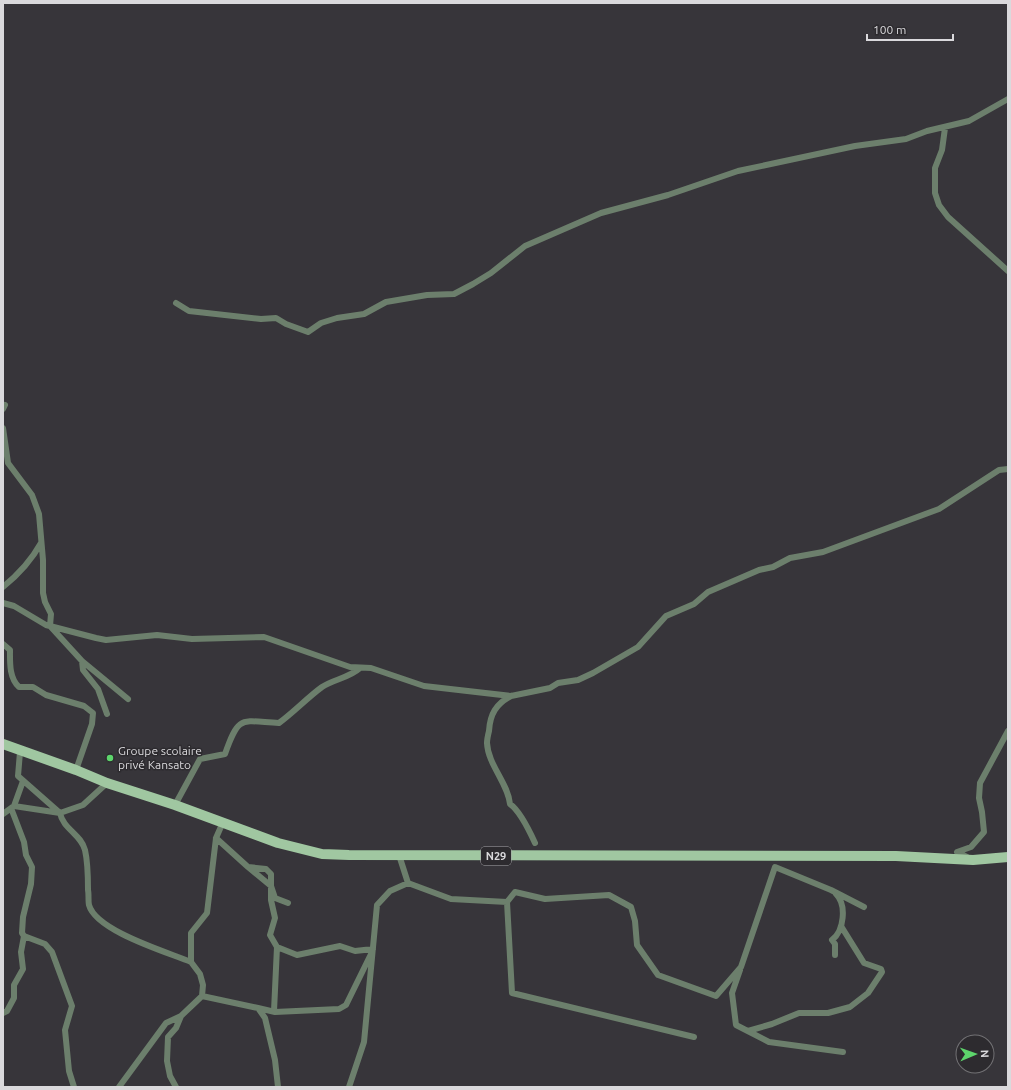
<svg xmlns="http://www.w3.org/2000/svg" width="1011" height="1090" viewBox="0 0 1011 1090" font-family="Ubuntu,sans-serif">
  <style>
    .lines { fill: none; stroke-linecap: round; stroke-linejoin: round }
    .street { stroke: #6c7f6c; stroke-width: 6 }
    .primary { stroke: #a0c7a1; stroke-width: 10 }
    .poi-dot { fill: #5dd56c; stroke: #2d2b2f; stroke-width: 1.5 }
    .labels { text-anchor: middle; stroke-width: 3; stroke-linejoin: round; paint-order: stroke }
    .shield { fill: #2d2b2f; stroke: #a6a5a8; stroke-width: 1 }
    .shield-label { font-size: 11px; font-weight: bold; fill: #dad9dc }
    .poi-label { font-size: 12px; fill: #dad9dc; stroke: #2d2b2f; text-anchor: start }
  </style>
  <rect width="100%" height="100%" fill="#37353a"/>
  <g class="lines">
    <path class="street" d="M945 128 942 150 935 168V193L939 205 948 217 1008 271
      M176 303 189 311 261 319 276 318 286 324 308 332 321 323 337 318 364 314 386 302 427 295 454 294 473 284 491 273 525 246 601 213 668 195 738 171 855 146 906 139 927 131 969 121 1008 99
      M3 409 5 405
      M3 428 8 463 32 495 39 514 43 560V593L45 602 51 614 50 626
      M3 587C19 574 31 561 41 543
      M3 603 14 606 46 625 96 638 106 640 157 635 192 639 264 637 350 667 371 668 424 686 511 696 550 688 558 683 578 680 593 673 638 647 666 616 694 604 708 592 759 570 773 567 790 558 823 552 939 509 999 470 1008 469
      M50 626 82 661 128 699
      M3 644 10 650C10 662 9 678 19 687H33L46 695 84 706 93 713 92 724 76 770
      M82 661 83 670 98 689 107 714
      M511 696C496 704 490 714 489 731 488 735 487 739 487 743 488 765 508 783 510 804 520 811 530 832 535 843
      M20 752 18 776 60 813C63 829 81 834 85 850 88 863 88 877 88 890 89 894 88 901 89 905 96 931 167 952 191 962
      M175 805 200 759 225 754C239 714 241 721 279 723 294 712 307 698 322 687 334 679 349 678 360 668
      M14 806 23 781
      M3 814 14 806 60 813 83 805 107 783
      M216 838 248 867 266 869 271 874V900L275 918 270 935 277 947 274 1011
      M399 855 408 883
      M967 857 957 852 971 847 984 832 982 812 979 798 980 783 1008 731
      M248 867 271 886 275 898 288 903
      M507 902 515 892 545 899 609 895 631 907 635 921 637 945 658 975 716 996 741 967 775 867 831 890 864 907
      M24 936 45 944 52 952 72 1006 65 1030 69 1071 74 1087
      M277 947 297 955 340 946 355 951 373 949
      M835 955V944L832 940C844 931 847 905 836 894
      M740 970 732 993 736 1025 769 1042 843 1052
      M202 996 258 1008 265 1018 275 1060 278 1087
      M258 1008 275 1012 339 1009 346 1005 372 952
      M3 1013 7 1011 14 998V985L23 969 21 952 24 936 22 933 23 917 31 884 32 867 26 855 24 842 11 808
      M748 1031 772 1024 799 1013H828L850 1007 868 993 882 972 881 969 864 963 841 926
      M119 1087 166 1023 181 1016 202 996 203 985 200 974 191 962V933L207 913 216 838 223 822
      M176 1087 170 1076 167 1061 168 1037 176 1028 181 1016
      M349 1087 364 1042 377 905 390 891 408 883 451 899 507 902 512 993 694 1037"/>
    <path class="primary" d="M3 744 76 770 107 783 175 805 278 843 322 854 349 855 896 856 973 860 1008 857"/>
  </g>
  <circle class="poi-dot" cx="110" cy="758" r="4"/>
  <g class="labels">
    <rect class="shield" x="481" y="847" width="30" height="18" rx="3"/>
    <g class="shield-label">
      <text x="496" y="860">N29</text>
    </g>
    <g class="poi-label">
      <text x="118" y="755">Groupe scolaire<tspan x="118" dy="14">privé Kansato</tspan></text>
    </g>
  </g>
  <rect width="1011" height="1090" fill="none" stroke="#dad9dc" stroke-width="8"/>
  <g transform="translate(975 1054) rotate(88)"><circle r="19" fill="#2d2b2f" stroke="#727174"/>
  <path d="M0-3L7 15L0 10L-7 15Z" fill="#5dd56c"/>
  <text y="-6" font-size="11" font-weight="bold" text-anchor="middle" fill="#dad9dc">N</text>
  </g>
  <path d="M867 34v6h86v-6" fill="none" stroke="#dad9dc" stroke-width="2"/>
  <text x="873" y="34" font-size="12" fill="#dad9dc" stroke="#2d2b2f" stroke-width="3" paint-order="stroke">100 m</text>
</svg>
